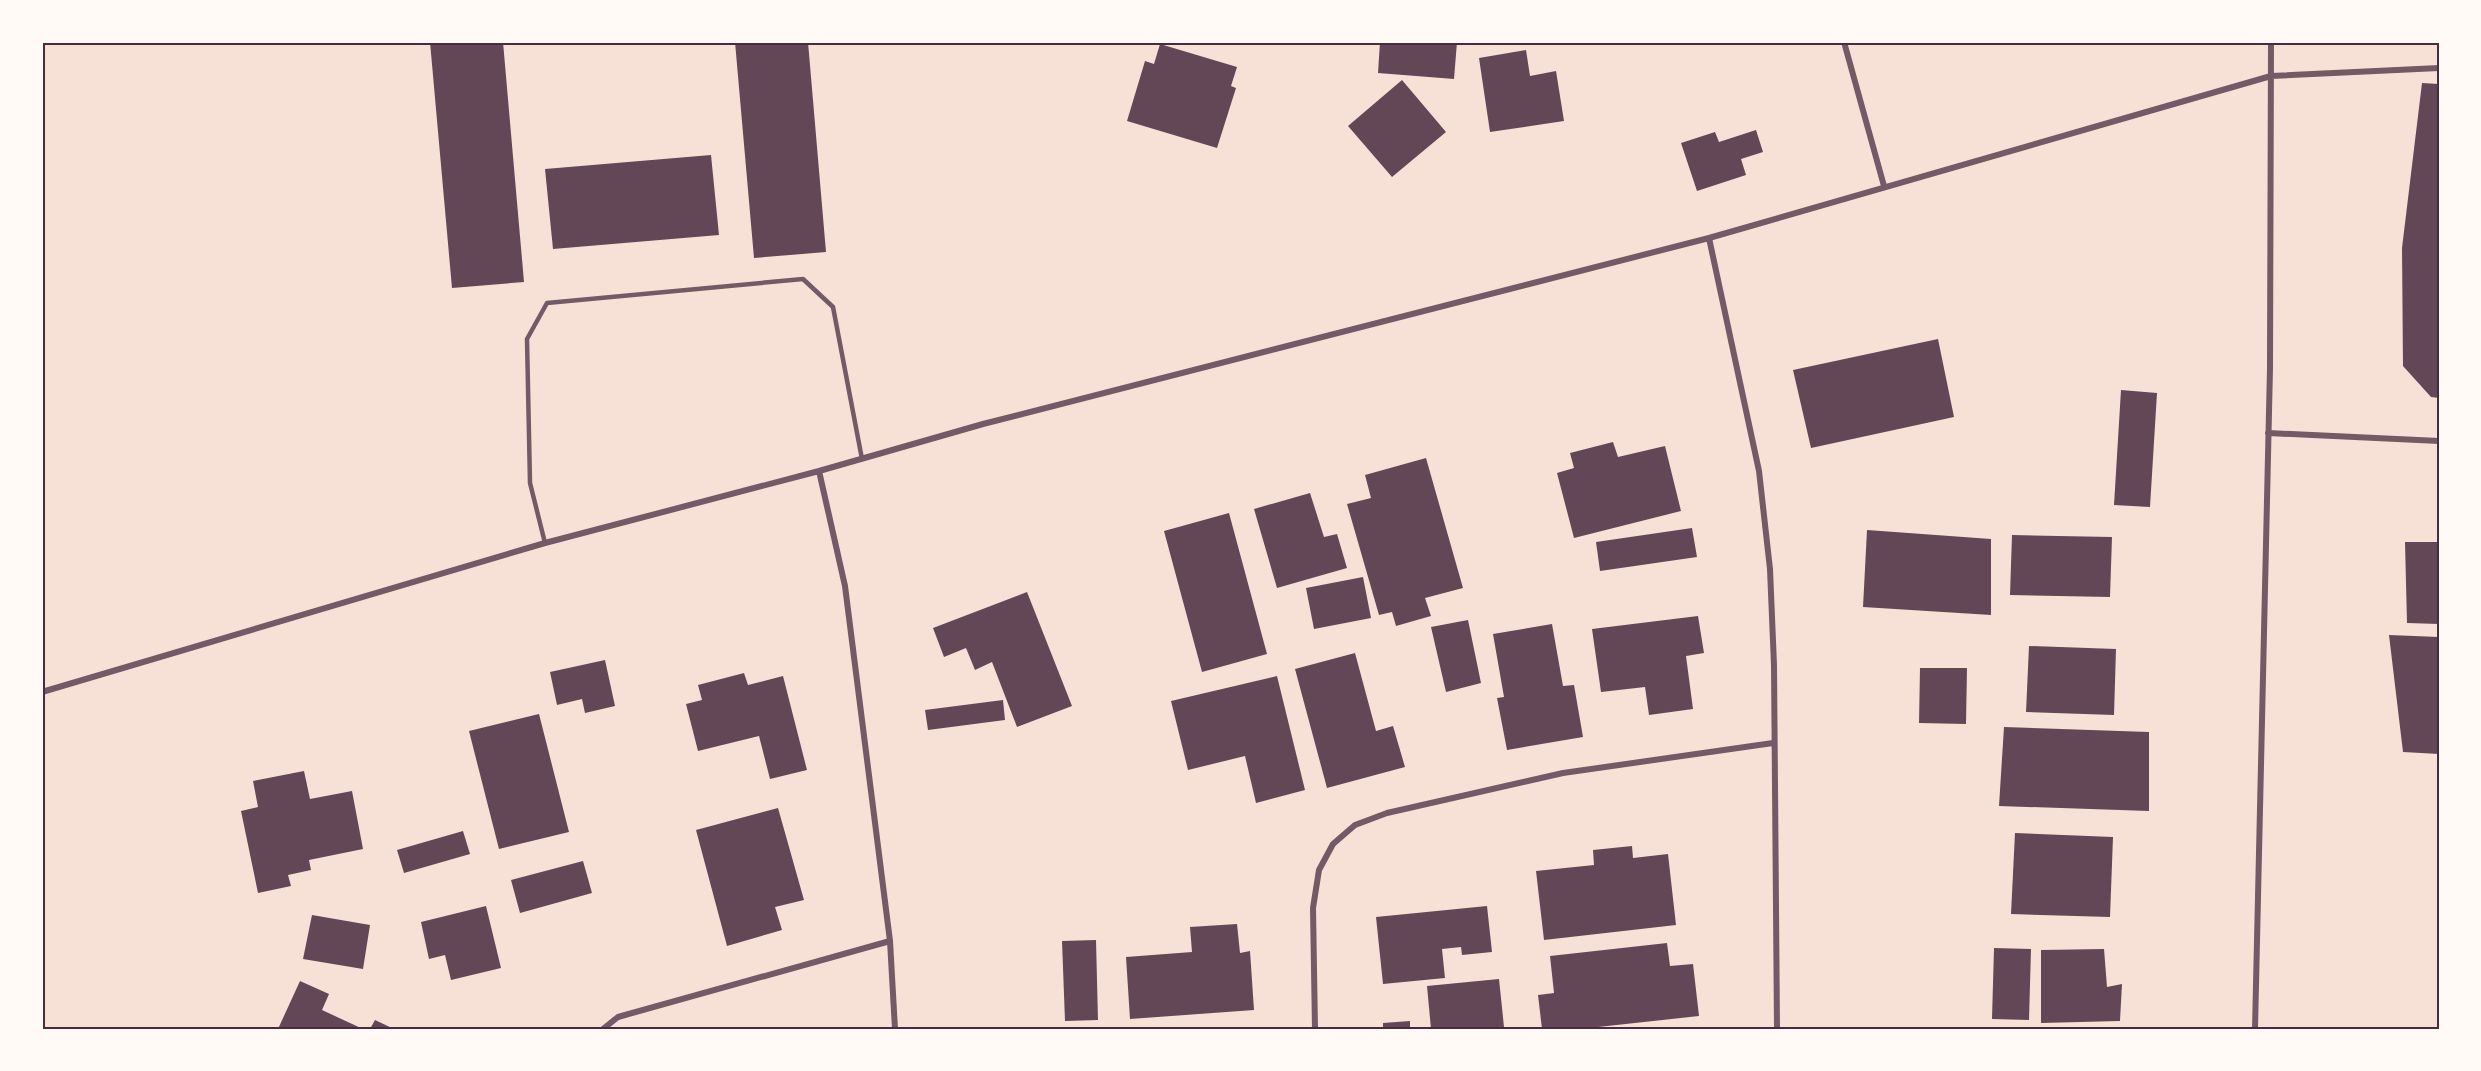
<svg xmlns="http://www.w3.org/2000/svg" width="2481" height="1071" viewBox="0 0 2481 1071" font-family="'Asap Condensed',sans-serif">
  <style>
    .building { fill: #644757 }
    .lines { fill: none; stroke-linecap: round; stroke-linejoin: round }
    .service { stroke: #755966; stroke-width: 4.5 }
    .minor { stroke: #755966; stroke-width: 6 }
    .neatline { fill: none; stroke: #4a2c40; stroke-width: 2 }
  </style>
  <rect width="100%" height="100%" fill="#f7e1d7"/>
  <path class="building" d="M430 42H503L524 282 452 288Z
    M735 42H808L826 252 754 258Z
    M1380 42H1457L1454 79 1378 73Z
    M1160 44 1237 67 1231 86 1236 88 1217 148 1127 121 1145 61 1154 64Z
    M1526 50 1530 76 1556 71 1564 121 1490 132 1479 58Z
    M1402 80 1446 132 1392 177 1348 126Z
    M2422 83 2439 84V398L2431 397 2403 366 2402 248Z
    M1756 130 1763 152 1741 159 1746 175 1697 191 1681 143 1715 132 1719 142Z
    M711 155 719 235 553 249 545 169Z
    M1938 339 1954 417 1811 448 1793 370Z
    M2121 390 2157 393 2150 507 2114 505Z
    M1613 442 1618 457 1665 446 1681 511 1574 538 1557 473 1574 468 1570 453Z
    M1426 458 1463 588 1425 598 1431 616 1396 626 1392 612 1379 615 1347 504 1371 498 1365 475Z
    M1310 493 1324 537 1337 534 1347 568 1277 588 1254 509Z
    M1229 513 1267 654 1202 672 1164 531Z
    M1692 528 1697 557 1600 571 1596 542Z
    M1867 530 1991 539V615L1863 607Z
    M2012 535 2112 537 2110 597 2010 595Z
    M2405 542H2439V624L2407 623Z
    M1363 577 1371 618 1314 629 1306 588Z
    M1027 592 1072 706 1017 727 992 662 975 670 966 648 944 657 933 628Z
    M1698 616 1704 653 1686 656 1693 709 1649 715 1645 687 1601 692 1592 629Z
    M1468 620 1481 683 1446 692 1431 627Z
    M1552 624 1563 686 1574 685 1583 737 1507 750 1497 698 1504 697 1493 634Z
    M2389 635 2439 637V754L2403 752Z
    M2029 646 2116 649 2114 715 2026 712Z
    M1355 653 1376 731 1393 726 1405 767 1327 788 1295 669Z
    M605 660 615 706 585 713 582 699 557 705 550 672Z
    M1920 668H1967L1966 724 1919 723Z
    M744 673 748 685 783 676 807 770 770 779 759 736 698 751 686 704 702 700 698 685Z
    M1277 676 1305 790 1256 803 1245 756 1188 770 1171 701Z
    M1003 700 1005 720 928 730 925 710Z
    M539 714 569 832 499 849 469 731Z
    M2004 727 2149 732V811L1999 806Z
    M304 771 310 799 352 791 363 849 309 860 311 870 288 875 291 886 258 893 241 811 258 807 253 781Z
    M778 808 804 900 775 907 782 930 727 946 696 830Z
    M463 831 470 854 404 873 397 850Z
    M2015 833 2113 837 2110 917 2011 914Z
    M1632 846 1633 858 1668 854 1676 925 1544 940 1536 871 1594 865 1593 850Z
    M583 861 592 893 520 913 511 880Z
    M486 906 501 968 451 980 445 955 429 959 421 922Z
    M1487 906 1492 952 1462 955 1461 947 1442 949 1445 978 1383 984 1376 917Z
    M312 915 370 925 363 969 303 959Z
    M1237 924 1240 953 1250 951 1254 1010 1130 1019 1126 957 1192 952 1190 927Z
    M1096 940 1098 1020 1065 1021 1062 941Z
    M1667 943 1670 966 1693 964 1699 1016 1580 1029H1542L1538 995 1554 993 1550 956Z
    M1994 948 2031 949 2029 1020 1992 1019Z
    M2104 949 2107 987 2122 984 2120 1021 2041 1023V950Z
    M1499 979 1504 1027 1431 1029 1427 986Z
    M300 981 329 994 322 1010 363 1029H278Z
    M375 1020 394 1029H370Z
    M1410 1021V1029H1383V1023Z"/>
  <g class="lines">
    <path class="service" d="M545 543 530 483 527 339 547 303 803 279 833 307 862 459"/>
    <path class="minor" d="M1844 42 1884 186
      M1709 238 1759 471 1770 569 1774 665 1777 1029
      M2268 433 2439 441
      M819 471 845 586 890 941 895 1029
      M42 692 545 543 819 471 983 424 1709 238 2271 76 2439 68
      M603 1029 618 1017 890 941
      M1315 1029 1313 908 1319 870 1333 844 1355 825 1387 813 1563 773 1773 743
      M2255 1029 2270 368 2271 42"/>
  </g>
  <rect width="2481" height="1071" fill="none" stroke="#fffaf5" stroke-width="87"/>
  <rect x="44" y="44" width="2394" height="984" class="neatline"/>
</svg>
